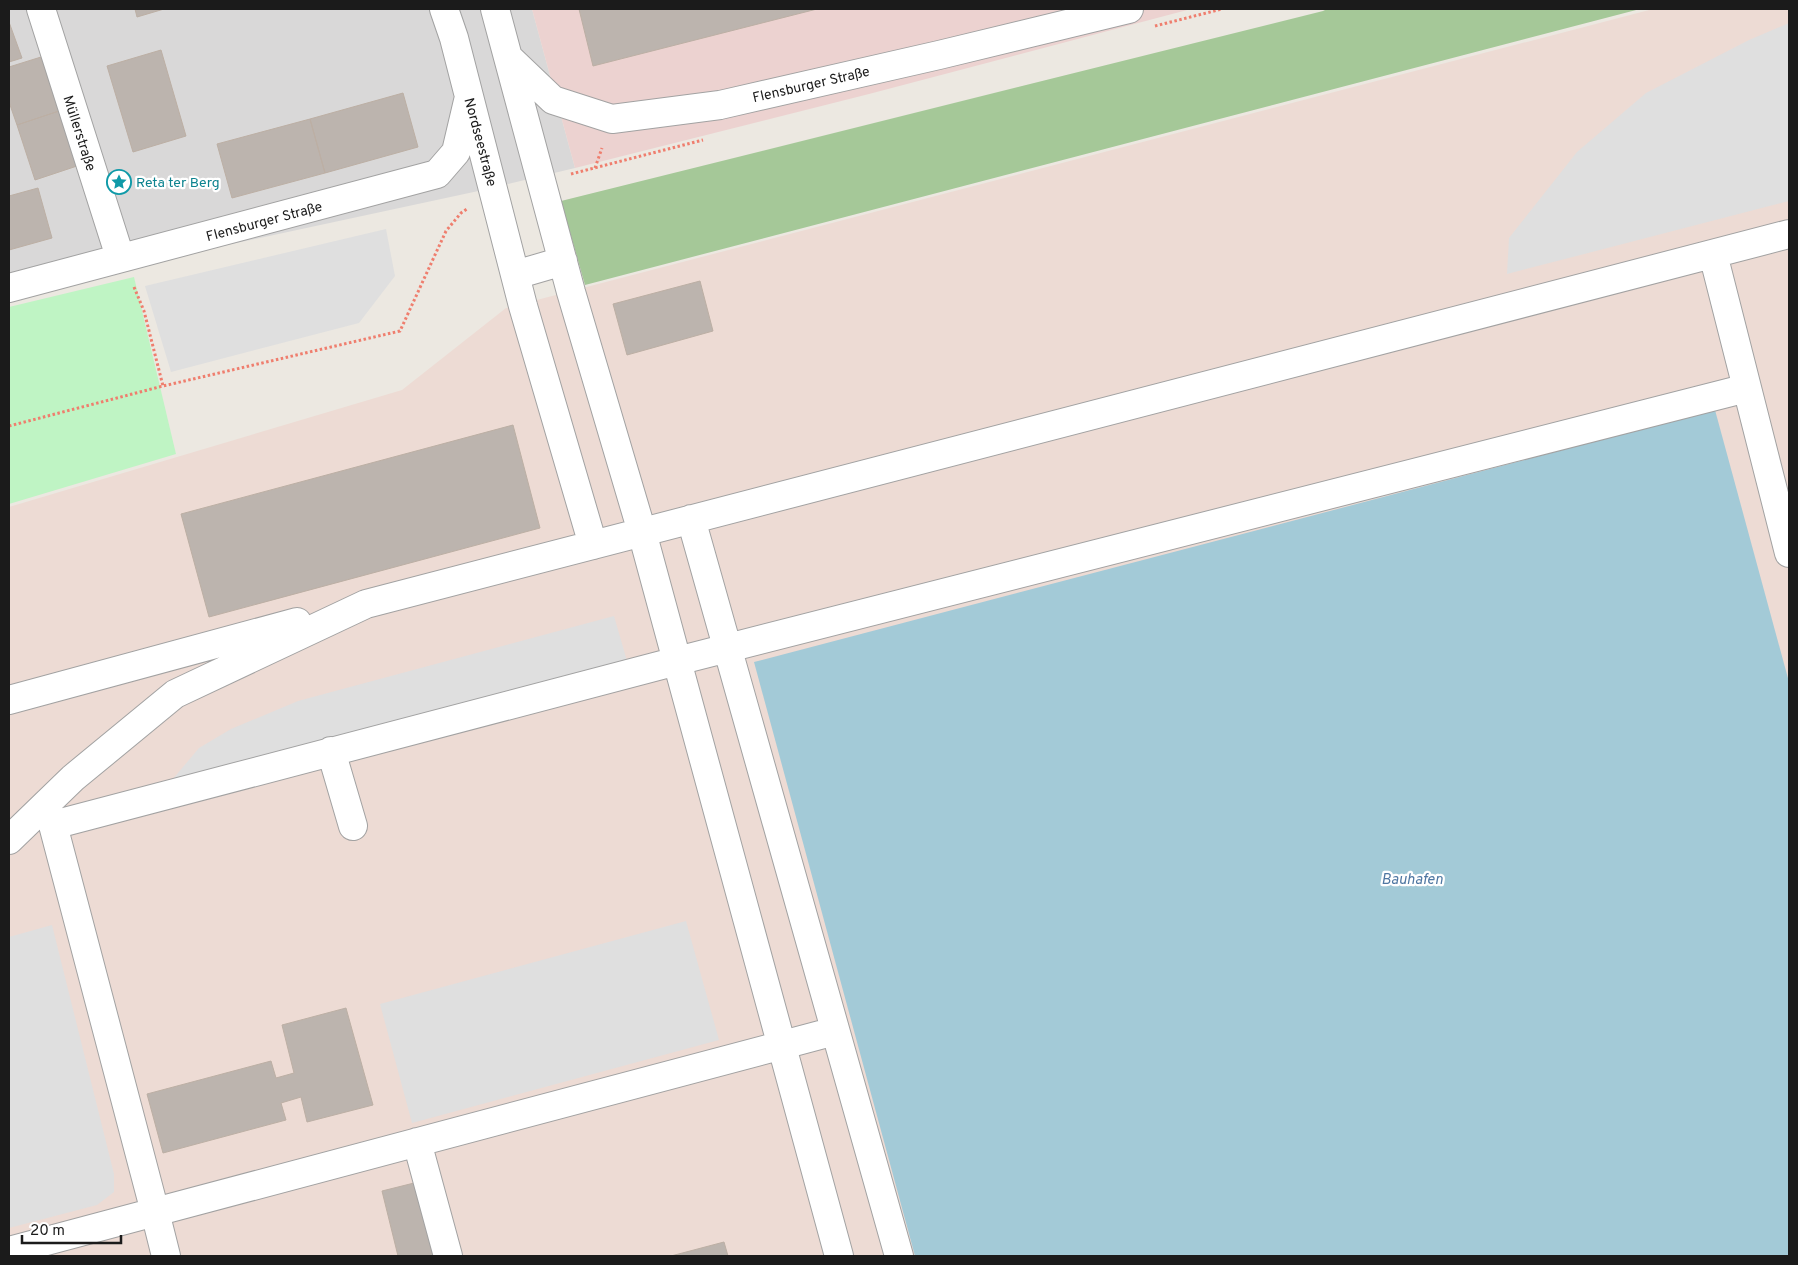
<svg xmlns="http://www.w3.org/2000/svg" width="1798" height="1265" viewBox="0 0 1798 1265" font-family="Overpass,sans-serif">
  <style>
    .residential { fill: #d9d8d8 }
    .commercial { fill: #ecd2d0 }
    .military { fill: #eddbd4 }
    .forest { fill: #a5c898 }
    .park { fill: #bff4c4 }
    .parking { fill: #dfdfdf }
    .water { fill: #a3cad7 }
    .building { fill: #bcb4ae; stroke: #bcafa4 }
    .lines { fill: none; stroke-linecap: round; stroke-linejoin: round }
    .minor-casing { stroke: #a2a2a2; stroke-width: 30 }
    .path { stroke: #ef7e6e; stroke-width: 3; stroke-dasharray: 2.5 2.5; stroke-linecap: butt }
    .minor { stroke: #fff; stroke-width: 28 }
    .labels { text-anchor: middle; stroke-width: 4.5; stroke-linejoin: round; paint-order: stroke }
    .street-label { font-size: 14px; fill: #1b1b1b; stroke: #fff }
    .culture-label { font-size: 14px; fill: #0d838f; stroke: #fff; text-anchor: start }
    .water-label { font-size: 15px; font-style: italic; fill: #4f77a2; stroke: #fff }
  </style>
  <rect width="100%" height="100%" fill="#ece8e1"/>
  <path class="residential" d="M9 9H532L575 168 483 190 9 292Z"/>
  <path class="commercial" d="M532 9H1191L869 94 575 168Z"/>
  <path class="military" d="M1653 9H1789V1256H9V507L402 390 506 308Z"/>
  <path class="forest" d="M1327 9H1640L585 285 561 201 1323 11Z"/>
  <path class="park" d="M134 277 176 454 9 504V307Z"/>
  <path class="parking" d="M1789 23V201L1507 274 1509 238 1577 152 1646 93 1749 40Z
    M386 229 395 276 359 323 171 372 145 286Z
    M614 616 627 661 167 786 199 748 231 729 298 701Z
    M686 921 719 1040 412 1123 380 1004Z
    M52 925 114 1174V1192L97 1205 9 1228V937Z"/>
  <path class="water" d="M1715 410 1789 682V1256H915L754 662Z"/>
  <path class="building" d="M135 9H164L137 17Z
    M579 9H817L593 66Z
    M9 22 22 58 9 62Z
    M161 50 186 136 133 152 107 66Z
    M41 57 59 111 17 125 9 102V67Z
    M403 93 418 147 325 173 310 119Z
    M59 111 77 166 35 180 17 125Z
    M310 119 325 173 232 198 217 144Z
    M38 188 52 238 9 250V196Z
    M700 281 713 331 627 355 613 304Z
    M513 425 540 528 209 617 181 514Z
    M346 1008 373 1105 307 1122 301 1097 281 1103 286 1120 163 1153 147 1094 271 1061 276 1078 294 1073 282 1025Z
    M430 1179 449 1256H398L382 1191Z
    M724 1242 728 1256H671Z"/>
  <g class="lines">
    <defs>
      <path id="minor" d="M41 9 120 257
        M444 9 454 38 523 306 593 545
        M508 57 553 100 612 119 720 105 939 55 1129 9
        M1713 254 1789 553
        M515 275 563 261
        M9 288 437 174 456 152 468 101
        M691 519 899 1256
        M9 700 297 622
        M331 751 353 826
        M9 840 73 778 175 694 366 604 1789 234
        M417 1142 448 1256
        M9 1251 155 1212 53 825 677 661 642 532 571 292 495 9
        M166 1256 155 1212 835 1031
        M839 1256 677 661 1747 388"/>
    </defs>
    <use href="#minor" class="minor-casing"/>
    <path class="path" d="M1155 26 1222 9
      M595 168 602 148
      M571 174 703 140
      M134 287 144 311 163 386
      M9 426 163 386 400 331 446 231 461 213 467 209"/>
    <use href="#minor" class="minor"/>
  </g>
  <defs>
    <symbol id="sight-ring" viewBox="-11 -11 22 22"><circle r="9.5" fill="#fff" stroke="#0f9aa8" stroke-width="1.5"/><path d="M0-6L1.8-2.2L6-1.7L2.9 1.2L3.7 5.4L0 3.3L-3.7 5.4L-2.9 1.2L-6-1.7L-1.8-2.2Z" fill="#0f9aa8"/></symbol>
  </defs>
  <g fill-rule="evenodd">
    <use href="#sight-ring" x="105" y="168" width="28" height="28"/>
  </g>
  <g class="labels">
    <g class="street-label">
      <text transform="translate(811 84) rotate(-13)" y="5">Flensburger Straße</text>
      <text transform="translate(80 133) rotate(72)" y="5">Müllerstraße</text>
      <text transform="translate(481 142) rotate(75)" y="5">Nordseestraße</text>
      <text transform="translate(264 221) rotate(-15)" y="5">Flensburger Straße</text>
    </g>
    <g class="culture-label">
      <text x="136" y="187">Reta ter Berg</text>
    </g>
    <g class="water-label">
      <text x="1412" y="884">Bauhafen</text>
    </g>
  </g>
  <rect width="1798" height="1265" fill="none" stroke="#1b1b1b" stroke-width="20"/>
  <path d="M22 1235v8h99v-8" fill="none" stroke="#1b1b1b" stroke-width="2.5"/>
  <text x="30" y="1235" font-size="15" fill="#1b1b1b" stroke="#ffffff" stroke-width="4" paint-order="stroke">20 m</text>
</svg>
